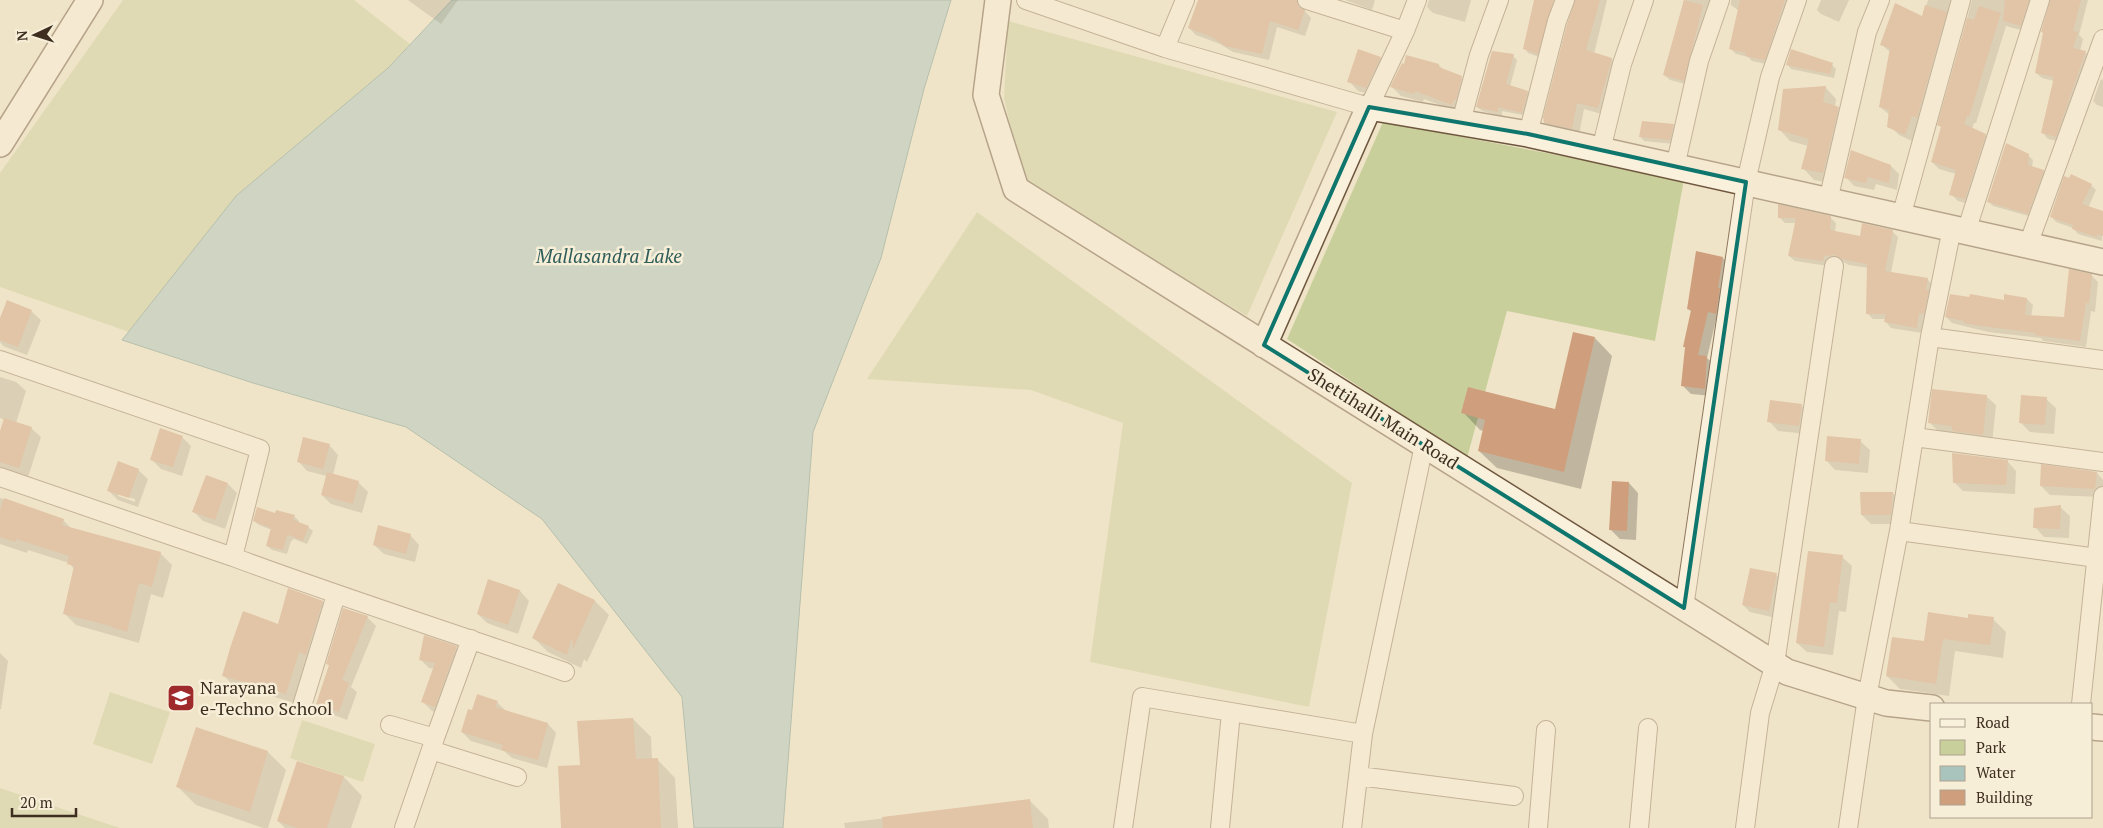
<svg xmlns="http://www.w3.org/2000/svg" width="2103" height="828" viewBox="0 0 2103 828" font-family="'PT Serif',serif">
  <style>
    .green { fill: #c9cf9b }
    .water { fill: #a9c4bc; stroke: #6f938a }
    .shadow { fill: #0003; fill-rule: evenodd }
    .building { fill: #cf9f7d }
    .lines { fill: none; stroke-linecap: round; stroke-linejoin: round }
    .street-casing { stroke: #8d765c; stroke-width: 20 }
    .secondary-casing { stroke: #6f573f; stroke-width: 28 }
    .street { stroke: #faf1dc; stroke-width: 18 }
    .secondary { stroke: #faf1dc; stroke-width: 25 }
    .marked { fill: none; stroke: #0f766e; stroke-width: 4; stroke-linejoin: round }
    .labels { text-anchor: middle; stroke-width: 5; stroke-linejoin: round; paint-order: stroke }
    .street-label { font-size: 18px; fill: #3d2e20; stroke: #f7eed8 }
    .poi-label { font-size: 18px; fill: #3d2e20; stroke: #f7eed8; text-anchor: start }
    .water-label { font-size: 19px; font-style: italic; fill: #2f5d5a; stroke: #f7eed8 }
  </style>
  <rect width="100%" height="100%" fill="#f0e4c8"/>
  <path class="green" d="M123 0H354L410 44 388 68 236 196 129 332 0 287V173Z
    M1008 21 1337 112 1247 316 1023 182 1004 98Z
    M1383 122 1684 179 1655 341 1507 311 1467 458 1287 339Z
    M977 212 1352 483 1309 707 1090 662 1123 423 1031 390 867 379Z
    M110 692 170 712 152 764 93 744Z
    M302 720 375 744 363 782 290 758Z
    M0 788 120 828H0Z"/>
  <path class="water" d="M452 0H951L924 89 881 258 813 432 783 828H694L682 697 542 519 406 427 253 383 122 340 236 196 388 68Z"/>
  <path class="shadow" d="M408 0H458L441 24Z
    M1199 0H1295L1311 18 1305 36 1277 27 1269 60 1233 52 1220 44 1196 35 1189 28Z
    M1345 0H1375L1372 10Z
    M1429 0H1471L1465 22 1433 13 1427 7Z
    M1576 0H1607L1594 54 1612 59 1619 67 1605 115 1584 109 1579 135 1552 130 1545 122Z
    M1684 0H1716L1714 3 1710 1 1689 85 1670 80 1664 75Z
    M1731 0H1791L1770 65 1752 61 1748 57 1736 54 1731 49 1739 11 1731 5Z
    M1821 0H1849L1839 22 1821 14 1817 10Z
    M1928 0H1962L1912 141 1899 135 1888 124 1890 115 1880 107 1891 53 1882 45 1922 18Z
    M1972 0H2034L2028 32 2006 26 1976 123H1974L1972 129 1985 135 1992 142 1972 205 1958 201 1951 194 1956 174 1939 169 1932 162 1942 128 1939 125Z
    M2060 0H2088L2079 35 2083 39 2080 51 2085 52 2091 58 2062 142 2048 139 2043 133 2054 81 2042 78 2036 73Z
    M1544 27 1549 31 1542 58 1528 53 1524 48Z
    M1513 56 1517 60 1510 87 1527 92 1532 97 1527 116 1502 111V116L1482 111 1477 107Z
    M1380 58 1390 67 1376 96 1358 91 1349 81Z
    M1787 64 1832 65 1836 69 1834 78 1791 69Z
    M1439 65 1444 71 1462 78 1471 87 1461 113 1424 99 1423 102 1401 96 1392 87Z
    M2101 79 2103 80V107L2097 105 2093 101Z
    M1825 87 1836 99 1835 107 1850 119 1835 184 1814 180 1803 168 1808 146 1790 141 1779 129Z
    M1673 126 1678 130 1674 144 1644 141 1640 136Z
    M2028 155 2033 160 2032 167 2043 171 2048 175 2032 217 1993 206 1988 201Z
    M1891 166 1899 174 1897 190 1876 184 1874 190 1854 186 1846 177Z
    M2091 185 2096 190 2088 208 2103 212 2102 241 2078 234 2073 228 2056 222 2051 216Z
    M1779 217H1830L1836 223 1835 232 1861 237 1892 231 1898 237 1891 273 1927 279 1933 285 1929 319 1924 318 1922 333 1891 328 1886 322V319H1873L1867 313 1869 268 1849 265 1842 261H1829L1828 266 1795 261 1789 256 1796 223H1785Z
    M1723 258 1731 266 1724 321 1716 320 1707 358 1715 365 1712 396 1691 394 1683 386 1686 348 1684 346 1692 312 1688 309Z
    M2071 271 2092 276 2098 282 2095 312 2091 311 2086 347 2043 341 2041 338 1988 332 1952 323 1946 317 2005 302 2027 299 2033 305 2031 317 2065 318Z
    M31 311 41 320 27 355 3 346 0 342V321Z
    M1595 338 1612 356 1581 489 1497 468 1479 451 1484 431 1480 430 1463 412 1556 410Z
    M0 377 16 382 26 391 16 423 31 428 41 437 28 477 0 467V435L5 420 0 418Z
    M1986 396 1996 405 1992 444 1939 432 1930 423Z
    M2046 399 2056 408 2054 434 2030 432 2020 422Z
    M1801 405 1810 414 1808 434 1778 431 1769 421Z
    M182 437 191 446 182 476 161 469 152 460Z
    M1860 441 1870 450 1868 473 1835 470 1826 460Z
    M329 445 338 455 333 475 358 482 368 492 362 513 331 504 322 495 327 476 307 471 298 461Z
    M2007 461 2016 471 2015 494 1963 491 1954 482Z
    M138 470 148 479 138 507 118 500 109 491ZM118 494 135 499V502L118 496Z
    M2097 473 2103 480V497L2050 495 2041 486Z
    M1629 483 1638 493 1636 540 1620 539 1610 529Z
    M228 484 237 493 225 529 203 521 194 512Z
    M1893 493 1902 502 1900 524H1871L1862 515Z
    M0 498 63 520 72 529 160 553 172 565 163 598 151 594 139 643 76 625 65 614 75 570 69 563 28 550 27 553 0 544Z
    M2060 507 2070 516 2069 538 2044 537 2035 527Z
    M276 515 294 516 299 521 298 523 308 527 313 531 307 544 294 539 291 541 287 554 272 550 267 546 272 530 259 525 254 521Z
    M410 535 419 545 415 562 384 554 374 545Z
    M1842 557 1852 566 1846 612 1839 611 1833 655 1807 652 1797 643Z
    M1776 575 1784 582 1776 618 1750 612 1743 605Z
    M489 581 520 591 529 601 518 634 487 623 478 614Z
    M559 584 595 601 609 615 587 662 584 659 581 668 548 652 534 638Z
    M322 602 332 611 295 703 233 685 224 676 279 626Z
    M367 617 376 626 351 687 357 692 347 720 326 712 318 704Z
    M1969 619H1993L2006 632 2003 658 1955 651 1949 696 1900 689 1887 676 1925 643Z
    M456 647 466 657 444 716 432 711 423 702 434 669 429 668 420 659Z
    M0 653 8 661 1 709H0Z
    M497 702 506 711 548 724 556 733 547 768 512 758 504 751 471 741 462 732 472 711Z
    M633 719 651 737 652 759H657L675 778 678 828H562L581 766Z
    M268 752 286 770 268 828H263L196 805 178 787Z
    M298 762 344 777 362 796 351 828H285L278 821Z
    M1030 801 1048 819 1049 828H845L844 823Z"/>
  <path class="building" d="M1198 0H1297L1299 7 1305 10 1298 30 1270 21 1262 54 1225 46 1212 37 1188 28Z
    M1534 0H1554L1538 54 1523 49Z
    M1575 0H1600L1586 50 1612 58 1598 108 1577 103 1572 129 1544 123 1543 117 1567 24Z
    M1684 0 1703 5 1684 81 1663 75Z
    M1740 0H1785L1765 60 1745 56 1746 53 1729 49Z
    M2005 0H2029L2021 26 2003 21Z
    M2050 0H2081L2073 31 2078 32 2073 48 2086 51 2056 137 2041 133 2054 77 2035 73 2043 33 2041 32Z
    M1895 3 1922 16 1925 5 1947 12 1917 118 1912 116 1905 135 1887 127 1889 110 1879 107 1890 48 1880 45Z
    M1979 6 2001 13 1969 117 1967 116 1964 124 1986 134 1965 199 1949 195 1956 170 1931 162 1941 127 1937 125 1967 18 1974 20Z
    M1358 49 1381 57 1366 88 1347 82Z
    M1791 49 1833 63 1830 74 1786 65Z
    M1492 51 1514 54 1506 84 1528 91 1522 113 1498 107V112L1476 107Z
    M1406 55 1439 64V67L1462 76 1456 100H1454L1452 105 1415 91 1414 94 1390 87 1402 63 1404 64Z
    M1826 86 1823 102 1839 107 1823 173 1801 169 1809 139 1778 130 1783 89Z
    M1642 121 1674 124 1670 140 1639 137Z
    M2006 143 2029 154 2028 165 2044 170 2028 214 1987 202Z
    M1851 150 1891 165 1889 183 1868 177 1866 183 1844 178Z
    M2071 174 2092 184 2082 204 2103 211V236L2097 234V237L2072 229 2073 225 2050 217 2064 176 2069 178Z
    M1778 204 1831 216 1830 230 1860 236 1862 223 1893 230 1885 271 1928 278 1926 290H1929L1924 314 1919 313 1917 328 1884 322 1886 314H1866L1867 264 1842 259 1835 255 1824 256 1823 261 1788 256 1796 218H1778Z
    M1696 251 1723 257 1718 288H1720L1716 314 1708 312 1698 355 1707 356 1705 389 1681 386 1685 347H1683L1691 310 1687 309Z
    M2069 269 2092 274 2089 303H2086L2080 341 2035 335V333L1981 326 1964 323V321L1945 317 1950 294 1969 297 1970 294 2004 300V294L2027 298 2025 315 2064 317Z
    M7 300 32 310 18 347 0 340V318Z
    M1573 332 1595 337 1564 472 1478 451 1485 420 1461 413 1468 387 1555 409Z
    M1932 389 1987 395 1983 435 1952 431V426L1928 423Z
    M2021 395 2047 397 2045 425 2019 423Z
    M1770 400 1802 404 1799 426 1767 422Z
    M4 418 32 427 19 468 0 462V431Z
    M160 428 183 436 173 467 150 460Z
    M1827 436 1861 439 1859 464 1825 461Z
    M303 437 330 444 323 469 297 462Z
    M1952 453 2008 460 2006 485 1953 483Z
    M118 461 139 469 129 498 107 491Z
    M2041 464 2097 472 2095 489 2040 486Z
    M327 472 359 481 353 504 321 495Z
    M206 475 228 483 215 520 192 512Z
    M1612 481 1629 482 1627 531 1609 530Z
    M1860 492H1893L1891 515H1861Z
    M4 498 64 519 62 525 161 552 152 587 139 583 127 632 111 627V626L63 614 74 566 67 564 69 556 16 539 15 542 0 537V510Z
    M2061 505 2060 529 2033 528 2034 508Z
    M257 507 275 513 276 510 295 515 293 520 309 526 303 541 289 535 287 536 283 550 266 546 271 528 253 521Z
    M378 525 411 534 406 554 373 545Z
    M1808 551 1843 555 1837 603 1830 602 1824 647 1796 643Z
    M1750 568 1777 573 1769 611 1742 605Z
    M488 579 520 590 508 625 477 614Z
    M558 583 595 600 573 649 572 637 567 655 532 638Z
    M288 588 323 601 306 655 299 652 286 694 222 676 231 645 243 611 278 624Z
    M343 608 368 616 342 680 349 683 339 712 316 704 329 665 326 664Z
    M1928 612 1968 618V614L1994 617 1990 645 1943 639 1936 684 1886 676 1892 637 1924 641Z
    M424 635 457 646 435 707 421 702 435 663 419 660Z
    M477 694 498 701 495 707 548 723 538 760 501 750 503 745 461 732 468 709 472 710Z
    M633 718 636 759 658 758 661 828H561L558 766 580 765 577 721Z
    M196 727 268 751 250 812 176 787Z
    M297 761 344 776 327 828H297L277 821Z
    M1030 799 1033 828H883L882 817Z"/>
  <g class="lines">
    <defs>
      <path id="street" d="M1026 0 1165 48 1369 107 1405 31
        M1307 0 1405 31 1417 0
        M1165 48 1185 0
        M1461 122 1479 55 1499 0
        M1528 134 1557 21 1565 0
        M1601 150 1622 64 1644 0
        M1675 167 1699 61 1720 0
        M1828 201 1867 32 1880 0
        M1901 217 1961 0
        M1966 232 2040 0
        M2028 245 2103 39
        M1930 337 2103 360
        M0 360 260 449 233 557 0 477
        M1914 437 2103 462
        M1899 531 2097 558
        M233 557C343 598 454 633 565 672
        M1684 608 1746 182 1770 77 1797 0
        M2081 704 2103 496
        M302 706 336 595
        M390 725 435 738 404 828
        M435 738 471 639
        M431 750 517 777
        M1359 776 1514 796
        M1123 828 1142 697 1363 734
        M1220 828 1231 712
        M1352 828 1363 734 1424 445
        M1538 828 1546 730
        M1639 828 1648 728
        M1745 828 1760 713 1775 664 1834 266
        M1848 828 1867 697 1899 531 1930 337 1952 228"/>
      <path id="secondary" d="M998 0 986 95 1016 189 1787 672 1886 703 1932 708
        M0 144 90 0
        M1264 345 1369 107 1528 134 2103 262
        M2092 727 2103 728"/>
    </defs>
    <use href="#street" class="street-casing"/>
    <use href="#secondary" class="secondary-casing"/>
    <use href="#street" class="street"/>
    <use href="#secondary" class="secondary"/>
  </g>
  <path d="M0 0H2103V828H0ZM1369 107 1528 134 1746 182 1684 608 1264 345Z" fill="#f0e4c8" fill-opacity=".55" fill-rule="evenodd"/>
  <path class="marked" d="M1369 107 1528 134 1746 182 1684 608 1264 345Z"/>
  <defs>
    <symbol id="school-square" viewBox="-11 -11 22 22"><rect x="-9" y="-9" width="18" height="18" rx="4" fill="#9e2a2b" stroke="#f7eed8"/><path d="M0-5L7-2L0 1L-7-2ZM-4 1L0 2.5L4 1V4Q0 6-4 4Z" fill="#fff"/></symbol>
  </defs>
  <g fill-rule="evenodd">
    <use href="#school-square" x="165" y="682" width="32" height="32"/>
  </g>
  <g class="labels">
    <g class="street-label">
      <text transform="translate(1383 419) rotate(32)" y="6">Shettihalli Main Road</text>
    </g>
    <g class="poi-label">
      <text x="200" y="694">Narayana<tspan x="200" dy="21">e-Techno School</tspan></text>
    </g>
    <g class="water-label">
      <text x="609" y="263">Mallasandra Lake</text>
    </g>
  </g>
  <rect x="1930" y="703" width="162" height="115" fill="#f7eed8" stroke="#ada18e"/>
  <rect x="1940" y="719" width="25" height="8" fill="#faf1dc" stroke="#ada18e"/>
  <text x="1976" y="728" font-size="15" fill="#3d2e20">Road</text>
  <rect x="1940" y="740" width="25" height="15" fill="#c9cf9b" stroke="#ada18e"/>
  <text x="1976" y="753" font-size="15" fill="#3d2e20">Park</text>
  <rect x="1940" y="766" width="25" height="15" fill="#a9c4bc" stroke="#ada18e"/>
  <text x="1976" y="778" font-size="15" fill="#3d2e20">Water</text>
  <rect x="1940" y="790" width="25" height="15" fill="#cf9f7d" stroke="#ada18e"/>
  <text x="1976" y="803" font-size="15" fill="#3d2e20">Building</text>
  <g transform="translate(35 35) rotate(266)" stroke="#f7eed8" stroke-width="4" paint-order="stroke">
  <path d="M0-4L9 19L0 12L-9 19Z" fill="#3d2e20"/>
  <text y="-8" font-size="14" font-weight="bold" text-anchor="middle" fill="#3d2e20">N</text>
  </g>
  <path d="M12 808v8h64v-8" fill="none" stroke="#3d2e20" stroke-width="2.5"/>
  <text x="20" y="808" font-size="15" fill="#3d2e20" stroke="#f7eed8" stroke-width="4" paint-order="stroke">20 m</text>
</svg>
